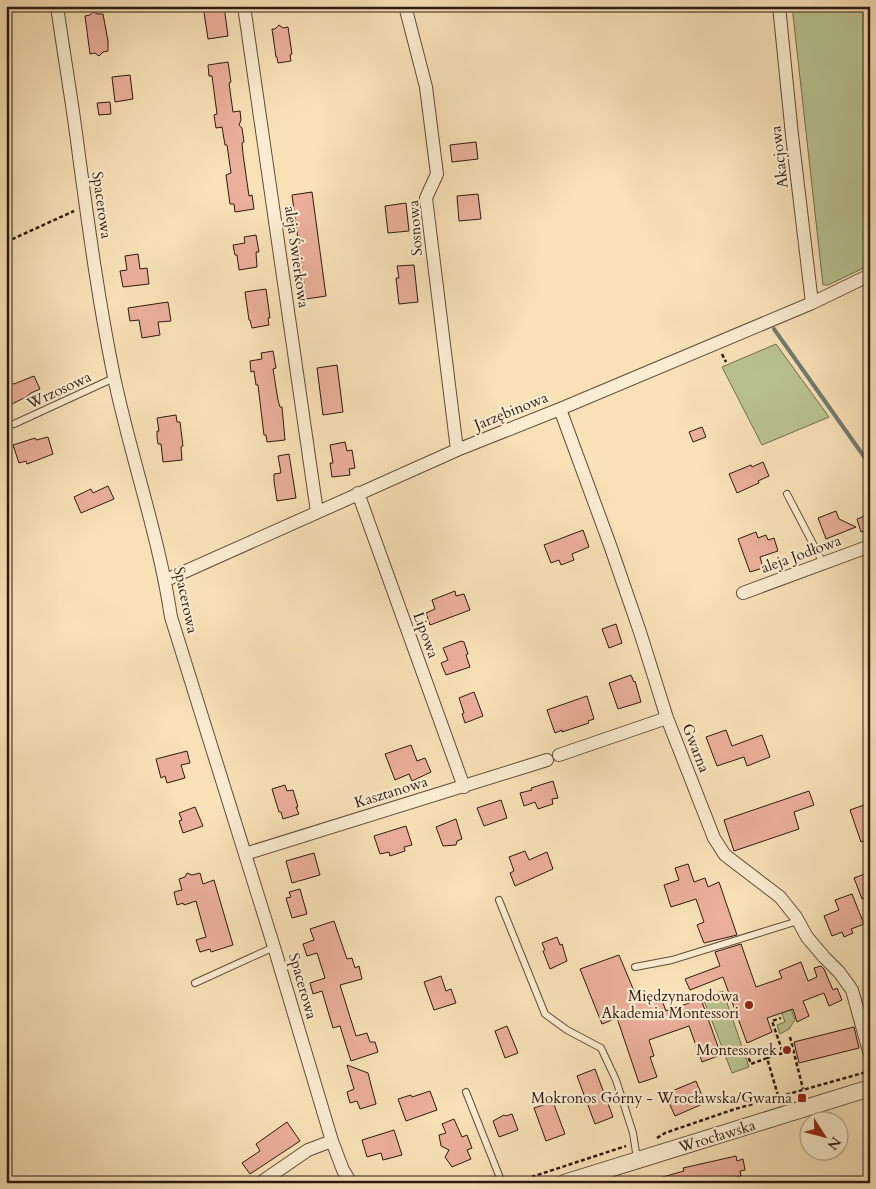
<svg xmlns="http://www.w3.org/2000/svg" width="876" height="1189" viewBox="0 0 876 1189" font-family="Cardo,serif">
  <style>
    .green { fill: #b9c391; stroke: #726e52 }
    .lines { fill: none; stroke-linecap: round; stroke-linejoin: round }
    .stream { stroke: #707c71; stroke-width: 4 }
    .building { fill: #ebaf9b; stroke: #2c1a12 }
    .service-casing { stroke: #5f4c3b; stroke-width: 8 }
    .minor-casing { stroke: #5f4c3b; stroke-width: 14 }
    .tertiary-casing { stroke: #5f4c3b; stroke-width: 18 }
    .path { stroke: #2c1a12; stroke-width: 2.5; stroke-dasharray: 4 2.5; stroke-linecap: butt }
    .service { stroke: #faecd0; stroke-width: 6 }
    .minor { stroke: #faecd0; stroke-width: 12 }
    .tertiary { stroke: #faecd0; stroke-width: 16 }
    .poi-dot { fill: #8f2418; stroke: #faecd0; stroke-width: 2 }
    .labels { text-anchor: middle; stroke-width: 4.5; stroke-linejoin: round; paint-order: stroke }
    .street-label { font-size: 15px; fill: #2c1a12; stroke: #faecd0 }
    .poi-label { font-size: 15px; fill: #2c1a12; stroke: #faecd0; text-anchor: end }
  </style>
  <rect width="100%" height="100%" fill="#f8e1b7"/>
  <filter id="stains"><feTurbulence type="fractalNoise" baseFrequency=".004" numOctaves="4"/><feColorMatrix values="0 0 0 0 .2 0 0 0 0 .09 0 0 0 0 .02 0 0 0 .5 -.17"/></filter>
  <radialGradient id="worn" r=".72"><stop offset=".6" stop-color="#630" stop-opacity="0"/><stop offset="1" stop-color="#630" stop-opacity=".3"/></radialGradient>
  <path class="green" d="M792 6H870V265L828 285H823Z
    M776 344 829 417 762 445 722 367Z
    M781 979 795 1020 789 1029 780 1034 777 1025 785 1022 771 982Z
    M723 991 749 1067 732 1073 703 998Z"/>
  <g class="lines">
    <path class="stream" d="M774 329 870 465"/>
  </g>
  <path class="building" d="M203 6H224L228 36 208 39Z
    M93 12 98 14H103L108 41V51L103 52 99 56 95 53 90 54 85 16 90 15Z
    M279 25 283 28 288 27 292 54 290 55 291 61 278 63 277 57H276L272 29H275Z
    M228 62 231 82 229 83 233 112 240 111 241 120 239 125 242 128 244 142 242 143 243 154 249 196 252 195 254 209 235 212 234 204H230L226 175 231 173 227 145H225L222 127 216 128 214 115 217 114 212 76H209L208 65Z
    M130 75 133 99 115 102 112 77Z
    M110 102 111 114 99 115 97 103Z
    M476 142 478 159 452 162 450 145Z
    M312 192 326 296 306 299 292 195Z
    M478 194 481 219 459 221 457 196Z
    M406 203 409 231 388 233 385 206Z
    M256 235 259 252H256L257 267 239 270 237 255H235L233 245 245 243 244 237Z
    M138 254 140 269 147 268 149 284 123 287 120 271 127 270 125 256Z
    M414 265 418 302 399 304 396 278H399L397 266Z
    M266 289 270 318H268L269 325 252 328 250 320H249L245 292Z
    M168 302 171 321 158 322 160 335 142 338 139 320 130 321 128 308Z
    M273 351 276 368 273 369 278 400 280 407H282L285 440 267 442 266 435H264L258 385H256L254 371 251 372 250 361 262 359 261 353Z
    M337 365 343 412 323 415 317 368Z
    M34 376 40 389 31 393 26 397 6 407V381L14 384Z
    M176 415 177 422H180L183 446 181 447 182 460 163 462 161 444H158L157 437V431H159L157 418Z
    M702 427 706 437 693 442 689 432Z
    M48 437 53 454 27 464 26 461 19 463 13 445 35 438 36 440Z
    M345 442 347 451 352 450 355 468 349 469 350 475 332 477 330 463H333L330 445Z
    M289 454 296 498 277 501 274 481V474L281 473 278 456Z
    M763 462 769 476 758 481 759 483 737 493 729 474 751 465 752 467Z
    M108 486 114 499 81 513 74 497 91 489 93 493Z
    M836 511 839 519 856 527 826 539 818 518Z
    M870 514V529L861 532 857 519Z
    M583 530 589 547 572 554 574 560 561 565 559 560 551 563 544 545Z
    M756 532 758 538 766 535 768 540 774 538 778 551 760 557 763 568 750 572 738 539Z
    M455 591 456 596 464 594 470 610 430 625 426 613 435 609 432 600Z
    M616 624 622 643 609 648 602 629Z
    M461 641 464 642 468 654 466 655 470 667 446 675 441 663 448 660 443 648Z
    M631 675 634 682 635 681 641 702 618 709 609 683Z
    M474 692 483 716 465 723 462 714 464 713 459 698Z
    M587 696 594 719 588 721 589 723 562 732V730L555 733 547 710Z
    M726 730 732 746 762 735 770 757 747 766 744 757 717 766 706 737Z
    M411 745 417 761 425 758 431 772 412 781 409 774 395 780 385 754Z
    M187 751 190 763 181 765 185 778 167 783 165 776 161 778 156 759Z
    M553 781 558 798 552 799 553 804 538 809 535 802 524 806 520 793 532 790 531 788Z
    M285 785 287 791 293 790 298 807H296L299 814 283 819 281 812H279L272 789Z
    M809 791 814 805 794 812 799 829 734 851 724 820Z
    M501 800 507 818 484 826 477 808Z
    M867 804 870 810V839L861 842 850 810Z
    M195 807 203 826 183 833 179 821 182 820 179 813Z
    M456 819 462 839 457 841 456 845 443 846 436 827Z
    M406 826 412 845 404 847 405 851 390 856 389 852 380 854 374 836Z
    M525 851 529 860 547 852 553 869 515 886 510 873 514 871 509 857Z
    M314 853 320 875 292 883 286 861Z
    M688 864 694 882 705 878 708 887 719 882 737 935 704 943 697 925 704 922 696 899 671 907 664 885 679 880 675 868Z
    M870 872V896L862 899 854 878Z
    M187 873 192 875 200 873 203 884 214 880 233 945 211 952 210 949 200 952 196 940 206 937 196 901 184 905 183 903 177 905 174 892 182 890 179 879 185 877Z
    M300 889 307 914 292 918 286 898 291 897 289 892Z
    M852 894 864 924 851 929 853 933 844 937 842 932 832 936 824 916 839 910 835 900Z
    M334 921 347 959 352 958 355 968 359 966 362 979 340 985 356 1036 367 1033 370 1042H375L378 1052 351 1061 340 1026 333 1028 322 991 313 994 310 983 325 978 317 953 307 956 303 944 314 940 310 929Z
    M557 937 560 945 562 944 567 961 550 969 543 951 545 950 542 943Z
    M741 944 756 987 782 978 779 971 801 962 808 981 817 977 814 968 821 966 824 969 833 990 837 988 842 1000 829 1006 824 993 803 1001 809 1016 797 1022 793 1009 767 1018 772 1032 747 1043 723 977 690 990 685 979 720 966 715 952Z
    M619 955 639 1003 660 995 666 1011 701 999 721 1055 702 1062 689 1026 649 1040 654 1056 650 1057 657 1077 639 1083 617 1018 602 1024 580 969Z
    M441 976 446 991 451 989 456 1003 434 1010 424 982Z
    M507 1026 518 1053 505 1058 495 1031Z
    M854 1027 859 1048 799 1063 794 1042Z
    M347 1065 368 1073 376 1104 360 1109 357 1101 350 1103 347 1092 354 1089Z
    M595 1069 613 1117 595 1124 577 1076Z
    M696 1081 705 1103 675 1116 665 1094Z
    M430 1091 437 1110 406 1121 398 1099 411 1095 412 1097Z
    M553 1102 565 1134 546 1141 534 1108Z
    M512 1114 518 1130 499 1137 493 1121 504 1115 506 1116Z
    M454 1119 462 1137 467 1135 472 1148 467 1150 471 1159 452 1167 445 1157 449 1150 441 1146 439 1135 446 1133 442 1124Z
    M287 1122 300 1141 250 1174 242 1163 260 1151 256 1144Z
    M394 1130 402 1155 383 1160 381 1153 367 1157 362 1140Z
    M736 1156 737 1161 743 1159 745 1170 740 1171 741 1176 720 1181 721 1183H653L652 1180 684 1171 683 1168Z"/>
  <g class="lines">
    <defs>
      <path id="service" d="M14 424 114 378
        M787 494 823 563
        M499 900 545 1014 567 1030 601 1048 616 1080 633 1133 637 1159
        M635 967 672 960 798 921
        M195 983 274 947
        M466 1092 502 1183"/>
      <path id="minor" d="M57 6C64 56 73 106 79 156 89 230 99 304 114 377 131 458 159 536 171 617L274 947 332 1141 343 1170 351 1183
        M244 6 317 512
        M405 6 426 87 437 174 426 198 457 450
        M779 6 792 135 812 303
        M560 409 610 545 640 632 667 718 714 838 725 855 780 897 796 917 807 937 824 957 839 972 852 990 870 1055
        M358 493 464 787
        M166 580 457 450 560 409 812 303 870 275
        M743 593 870 546
        M559 755 667 718
        M245 854 547 760
        M260 1183 308 1150 332 1141"/>
      <path id="tertiary" d="M564 1183 870 1088"/>
    </defs>
    <use href="#service" class="service-casing"/>
    <use href="#minor" class="minor-casing"/>
    <use href="#tertiary" class="tertiary-casing"/>
    <path class="path" d="M6 242 74 211
      M722 354 726 362
      M790 1037 803 1089
      M744 1046 751 1064 767 1058
      M780 1102 767 1058 783 1053 772 1021 781 1018
      M657 1138 665 1133 735 1109 870 1071
      M513 1183 626 1146"/>
    <use href="#service" class="service"/>
    <use href="#minor" class="minor"/>
    <use href="#tertiary" class="tertiary"/>
  </g>
  <g class="poi-dot">
    <circle cx="749" cy="1005" r="5"/>
    <circle cx="787" cy="1050" r="5"/>
    <rect x="797" y="1093" width="10" height="10" rx="2.5"/>
  </g>
  <g class="labels">
    <g class="street-label">
      <text transform="translate(779 157) rotate(-97)" y="5">Akacjowa</text>
      <text transform="translate(102 205) rotate(82)" y="5">Spacerowa</text>
      <text transform="translate(415 228) rotate(-94)" y="5">Sosnowa</text>
      <text transform="translate(297 257) rotate(82)" y="5">aleja Świerkowa</text>
      <text transform="translate(59 390) rotate(-25)" y="5">Wrzosowa</text>
      <text transform="translate(511 411) rotate(-22)" y="5">Jarzębinowa</text>
      <text transform="translate(801 554) rotate(-20)" y="5">aleja Jodłowa</text>
      <text transform="translate(186 600) rotate(78)" y="5">Spacerowa</text>
      <text transform="translate(426 635) rotate(70)" y="5">Lipowa</text>
      <text transform="translate(696 748) rotate(69)" y="5">Gwarna</text>
      <text transform="translate(391 792) rotate(-17)" y="5">Kasztanowa</text>
      <text transform="translate(303 986) rotate(74)" y="5">Spacerowa</text>
      <text transform="translate(717 1136) rotate(-17)" y="5">Wrocławska</text>
    </g>
    <g class="poi-label">
      <text x="739" y="1001">Międzynarodowa<tspan x="739" dy="17">Akademia Montessori</tspan></text>
      <text x="777" y="1055">Montessorek</text>
      <text x="792" y="1103">Mokronos Górny - Wrocławska/Gwarna</text>
    </g>
  </g>
  <rect width="876" height="1189" fill="none" stroke="#f8e1b7" stroke-width="25"/>
  <rect x="8" y="8" width="861" height="1174" fill="none" stroke="#2c1a12" stroke-width="2.5"/>
  <rect x="12" y="12" width="851" height="1164" fill="none" stroke="#2c1a12"/>
  <g transform="translate(824 1136) rotate(126)"><circle r="24" fill="#faecd0" stroke="#a89884"/>
  <path d="M0-4L9 19L0 12L-9 19Z" fill="#8f2418"/>
  <text y="-8" font-size="14" font-weight="bold" text-anchor="middle" fill="#2c1a12">N</text>
  </g>
  <rect width="100%" height="100%" filter="url(#stains)"/>
  <rect width="100%" height="100%" fill="url(#worn)"/>
</svg>
